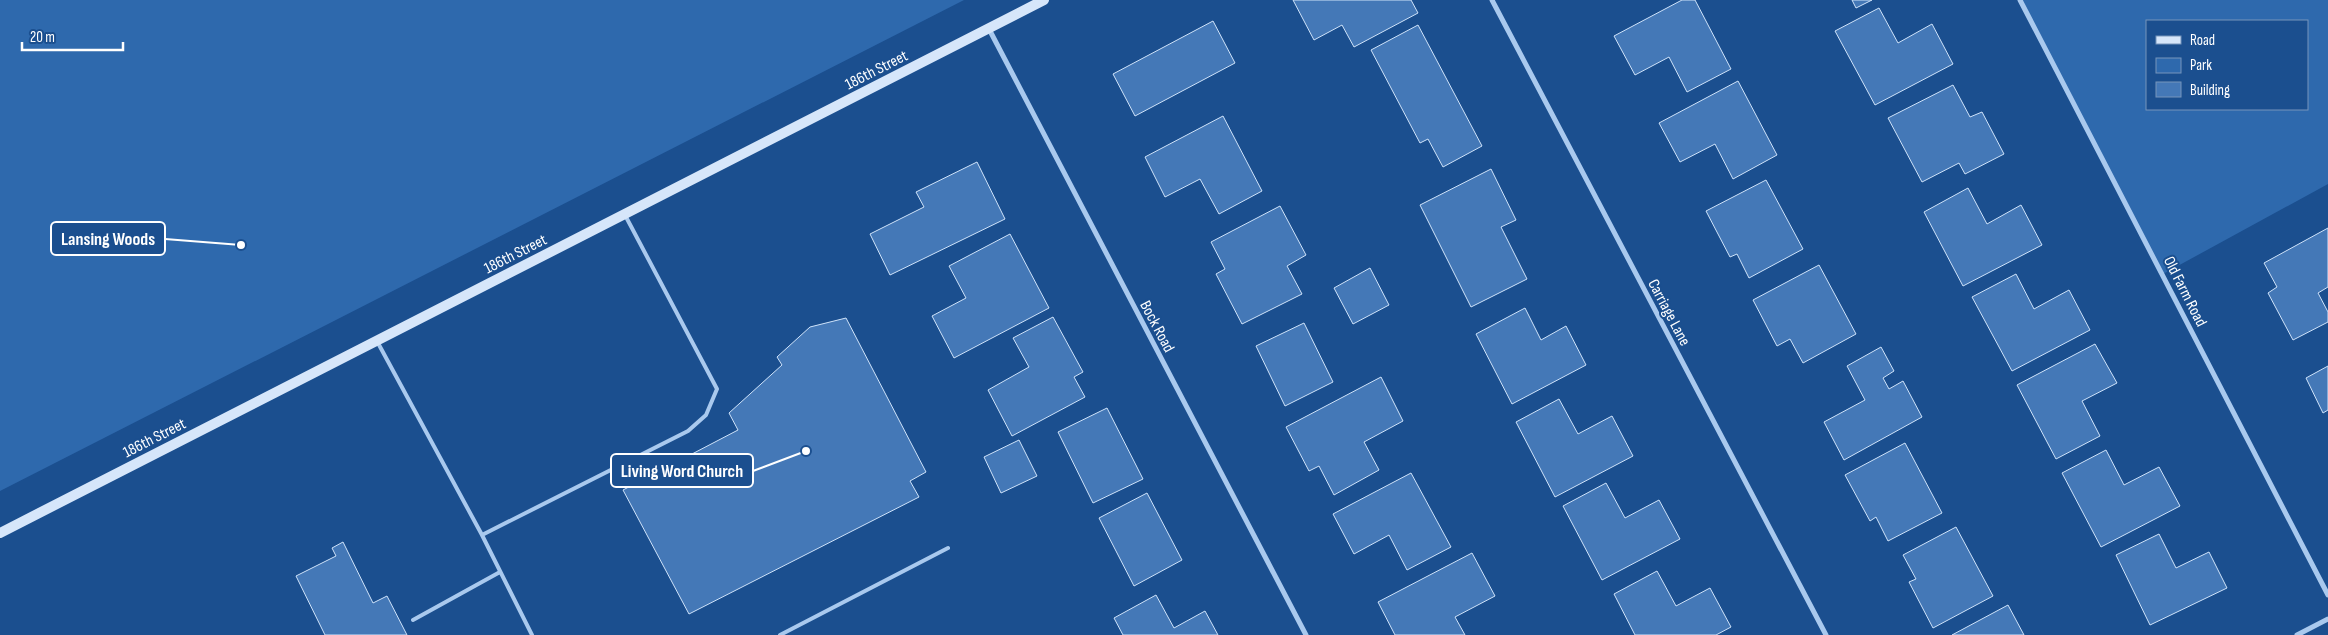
<svg xmlns="http://www.w3.org/2000/svg" width="2328" height="635" viewBox="0 0 2328 635" font-family="'Sofia Sans Condensed',sans-serif">
  <style>
    .green { fill: #2e69ad; fill-rule: evenodd }
    .building { fill: #4478b7; stroke: #cfe3fa }
    .lines { fill: none; stroke-linecap: round; stroke-linejoin: round }
    .lane { stroke: #a9c9ee; stroke-width: 4 }
    .street { stroke: #a9c9ee; stroke-width: 5 }
    .secondary { stroke: #d6e6fa; stroke-width: 10 }
    .labels { text-anchor: middle; stroke-width: 4; stroke-linejoin: round; paint-order: stroke }
    .street-label { font-size: 16px; fill: #fff; stroke: #1b4f8f }
    .leader { fill: none; stroke: #fff; stroke-width: 2 }
    .callout-dot { fill: #fff; stroke: #1b4f8f; stroke-width: 2 }
    .callout { fill: #1b4f8f; stroke: #fff; stroke-width: 2 }
    .callout-label { font-size: 18px; text-anchor: middle; font-weight: bold; fill: #fff }
  </style>
  <rect width="100%" height="100%" fill="#1b4f8f"/>
  <path class="green" d="M0 0H964L0 491Z
    M2020 0H2328V184L2163 274ZM2147 21H2307V109H2147Z"/>
  <path class="building" d="M1293 0H1411L1418 13 1354 47 1342 25 1314 40Z
    M1682 0H1695L1731 69 1687 92 1669 57 1635 75 1614 36Z
    M1852 0H1872L1856 8Z
    M1879 8 1898 43 1932 24 1953 64 1875 105 1835 31Z
    M1213 21 1235 63 1135 116 1113 74Z
    M1418 25 1482 146 1443 167 1428 139 1420 143 1371 50Z
    M1738 81 1777 155 1733 179 1715 144 1680 162 1659 123Z
    M1953 85 1970 117 1982 112 2004 154 1965 174 1959 163 1922 182 1888 118Z
    M1223 116 1262 191 1219 214 1200 179 1165 197 1145 157Z
    M977 162 1005 219 890 275 870 234 924 207 916 192Z
    M1491 169 1516 220 1501 227 1527 279 1471 307 1420 205Z
    M1766 180 1803 249 1749 278 1737 254 1730 257 1706 211Z
    M1968 188 1987 224 2021 205 2042 245 1963 286 1924 212Z
    M1280 206 1306 255 1287 266 1302 294 1242 324 1216 274 1225 269 1211 242Z
    M2328 228V287L2318 293 2328 312V322L2293 340 2268 293 2277 287 2264 263Z
    M1010 234 1049 308 954 358 932 316 966 298 949 266Z
    M1819 265 1856 334 1803 363 1790 339 1777 346 1753 300Z
    M1370 268 1389 305 1353 324 1334 288Z
    M2016 274 2034 309 2069 290 2090 330 2012 371 1972 297Z
    M1525 308 1541 340 1566 326 1586 365 1512 404 1476 334Z
    M1053 317 1083 372 1074 377 1085 397 1012 436 988 390 1029 367 1013 338Z
    M846 318 926 472 910 481 919 497 689 614 623 490 738 430 729 413 782 365 777 357 810 327Z
    M1304 323 1333 382 1285 406 1256 346Z
    M2095 344 2117 383 2082 401 2100 436 2056 459 2017 385Z
    M1881 347 1894 371 1883 378 1889 389 1903 381 1922 417 1844 460 1824 422 1865 400 1847 366Z
    M2328 366V410L2323 413 2306 378Z
    M1381 377 1403 421 1364 442 1379 470 1334 495 1319 466 1309 471 1286 427Z
    M1559 399 1578 434 1612 416 1633 456 1555 497 1516 422Z
    M1107 408 1143 479 1093 503 1058 432Z
    M1019 440 1037 476 1001 493 984 457Z
    M1905 443 1942 513 1888 541 1876 517 1870 521 1845 475Z
    M2106 450 2124 485 2159 467 2180 506 2101 547 2062 473Z
    M1411 473 1451 547 1407 570 1389 535 1354 554 1333 514Z
    M1606 483 1625 518 1659 500 1680 539 1602 580 1563 506Z
    M1147 493 1182 560 1134 586 1099 518Z
    M1956 527 1993 596 1933 628 1909 582 1916 579 1903 555Z
    M2159 534 2176 568 2209 552 2227 588 2150 625 2116 555Z
    M343 542 373 603 387 596 407 635H325L296 576 336 556 332 548Z
    M1472 553 1495 596 1455 617 1465 635H1395L1378 602Z
    M1657 571 1676 606 1710 588 1731 627 1716 635H1635L1614 594Z
    M1156 595 1174 628 1205 611 1218 635H1123L1114 618Z
    M2008 605 2024 635H1952Z"/>
  <g class="lines">
    <path class="lane" d="M378 343 482 535 532 635
      M482 535 688 431 706 415 717 389 625 215
      M413 620 500 572
      M780 635 948 548"/>
    <path class="street" d="M1492 0 1826 635
      M2020 0 2328 595
      M989 29 1306 635
      M2297 635 2328 619"/>
    <path class="secondary" d="M0 533 1044 0"/>
  </g>
  <g class="labels">
    <g class="street-label">
      <text transform="translate(876 69) rotate(-27)" y="6">186th Street</text>
      <text transform="translate(515 253) rotate(-27)" y="6">186th Street</text>
      <text transform="translate(2186 291) rotate(63)" y="6">Old Farm Road</text>
      <text transform="translate(1670 312) rotate(62)" y="6">Carriage Lane</text>
      <text transform="translate(1158 326) rotate(62)" y="6">Bock Road</text>
      <text transform="translate(154 437) rotate(-27)" y="6">186th Street</text>
    </g>
  </g>
  <path class="leader" d="M241 245L165 239M806 451L753 471"/>
  <g class="callout-dot">
    <circle cx="241" cy="245" r="5"/>
    <circle cx="806" cy="451" r="5"/>
  </g>
  <g class="callout">
    <rect x="51" y="222" width="114" height="33" rx="5"/>
    <rect x="611" y="454" width="142" height="33" rx="5"/>
  </g>
  <g class="callout-label">
    <text x="108" y="245">Lansing Woods</text>
    <text x="682" y="477">Living Word Church</text>
  </g>
  <rect x="2146" y="20" width="162" height="90" fill="#1b4f8f" stroke="#7695bc"/>
  <rect x="2156" y="36" width="25" height="8" fill="#d6e6fa" stroke="#7695bc"/>
  <text x="2190" y="45" font-size="15" fill="#ffffff">Road</text>
  <rect x="2156" y="58" width="25" height="15" fill="#2e69ad" stroke="#7695bc"/>
  <text x="2190" y="70" font-size="15" fill="#ffffff">Park</text>
  <rect x="2156" y="82" width="25" height="15" fill="#4478b7" stroke="#7695bc"/>
  <text x="2190" y="95" font-size="15" fill="#ffffff">Building</text>
  <path d="M22 42v8h101v-8" fill="none" stroke="#ffffff" stroke-width="2.5"/>
  <text x="30" y="42" font-size="15" fill="#ffffff" stroke="#1b4f8f" stroke-width="4" paint-order="stroke">20 m</text>
</svg>
